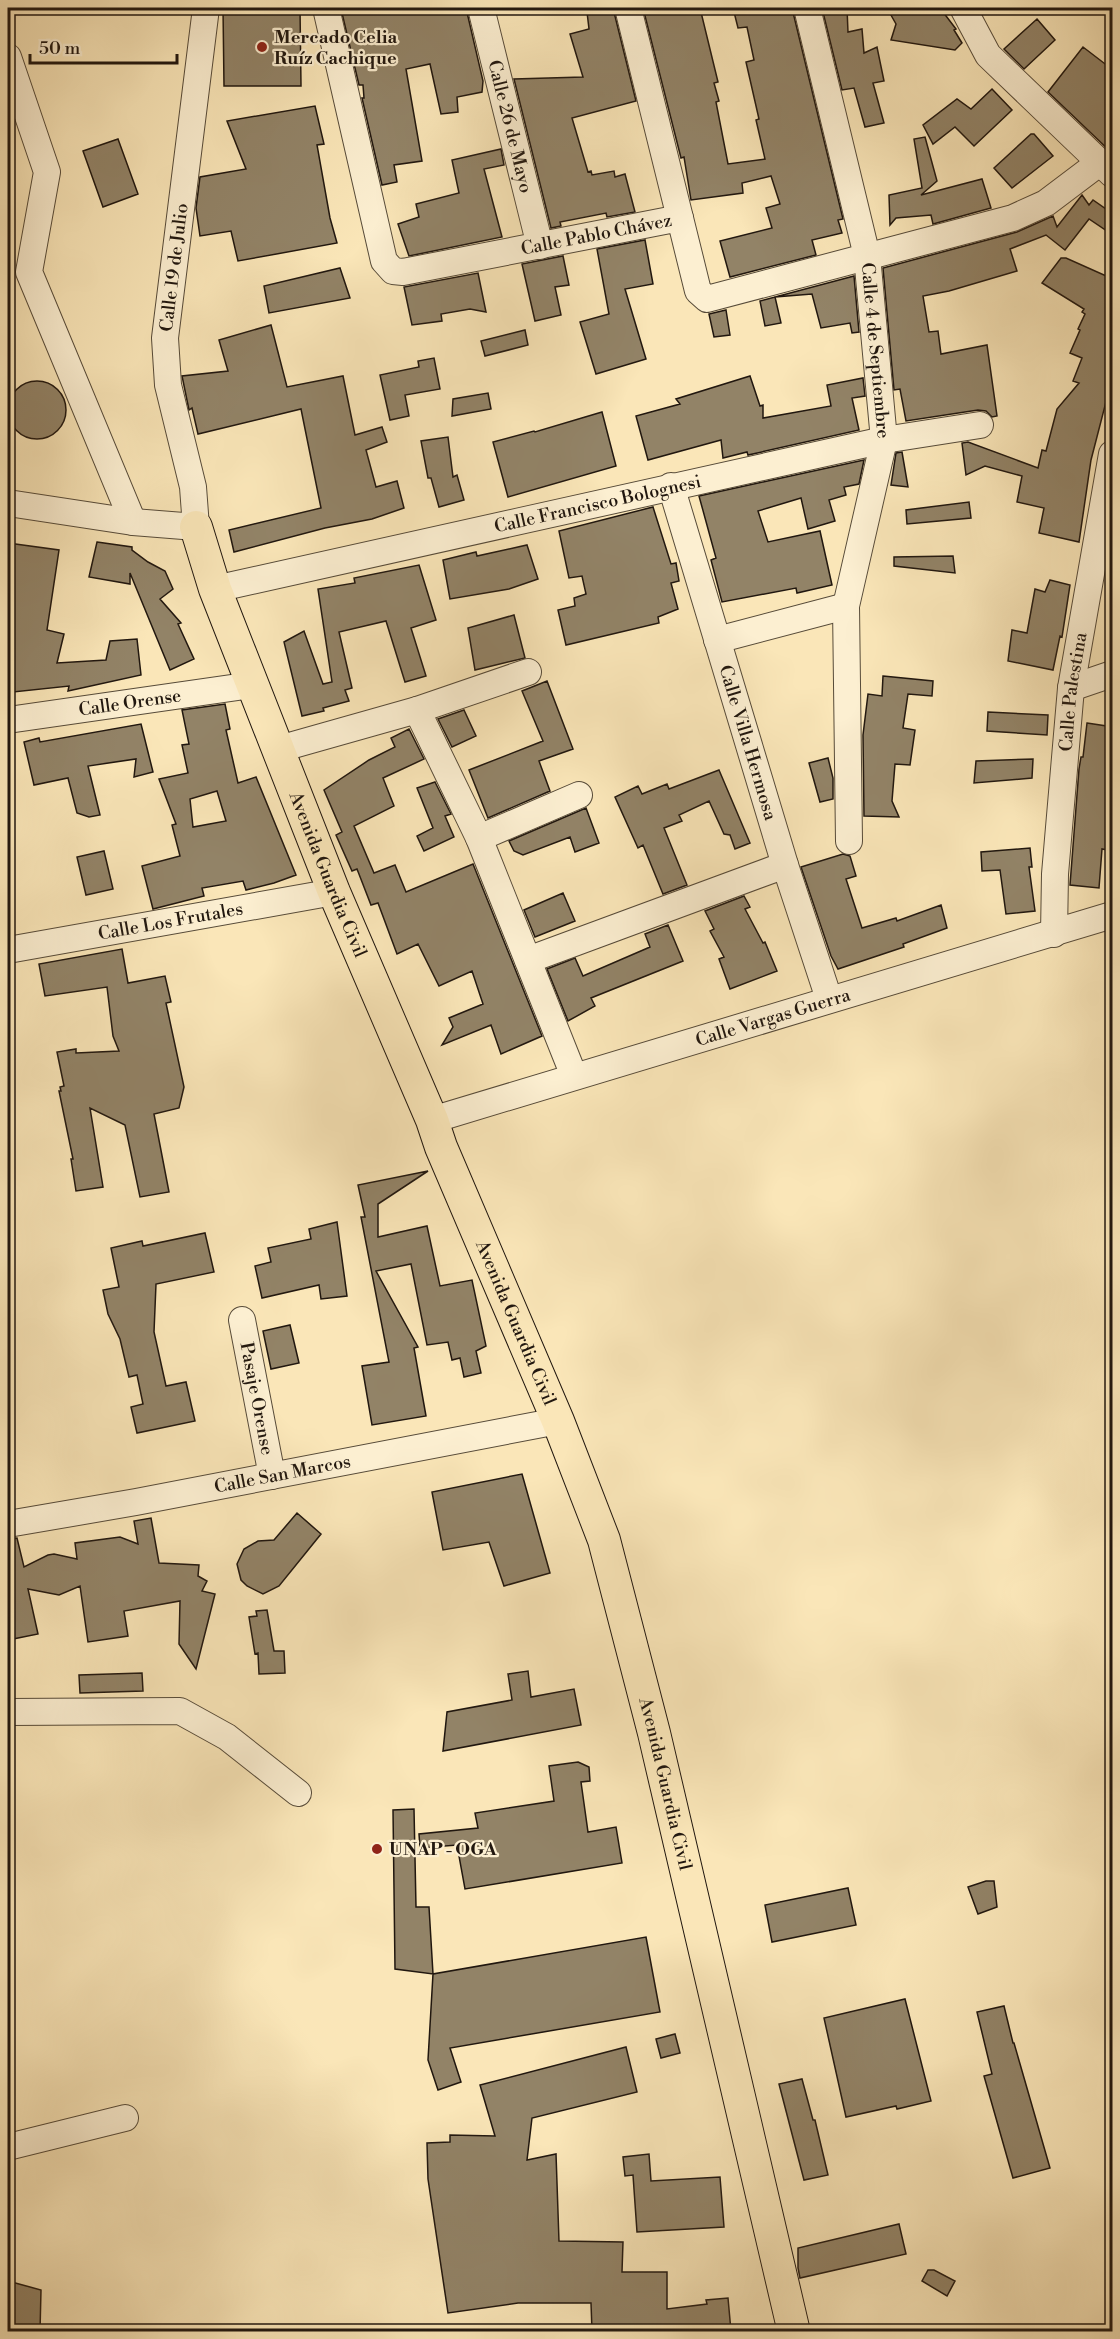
<svg xmlns="http://www.w3.org/2000/svg" width="1120" height="2339" viewBox="0 0 1120 2339" font-family="'Libre Bodoni',serif">
  <style>
    .building { fill: #928367; stroke: #21170f; stroke-width: 1.5; fill-rule: evenodd }
    .lines { fill: none; stroke-linecap: round; stroke-linejoin: round }
    .minor-casing { stroke: #574b39; stroke-width: 28 }
    .major-casing { stroke: #21170f; stroke-width: 34 }
    .minor { stroke: #fcefd1; stroke-width: 26 }
    .major { stroke: #fae6b8; stroke-width: 32 }
    .poi-dot { fill: #8f2418; stroke: #fcefd1; stroke-width: 2 }
    .labels { text-anchor: middle; stroke-width: 4.5; stroke-linejoin: round; paint-order: stroke }
    .poi-label { font-size: 18px; font-weight: bold; fill: #21170f; stroke: #fcefd1; text-anchor: start }
    .street-label { font-size: 18px; fill: #21170f; stroke: #fcefd1 }
  </style>
  <rect width="100%" height="100%" fill="#fae6b8"/>
  <filter id="stains"><feTurbulence type="fractalNoise" baseFrequency=".00333" numOctaves="4"/><feColorMatrix values="0 0 0 0 .2 0 0 0 0 .09 0 0 0 0 .02 0 0 0 .5 -.17"/></filter>
  <radialGradient id="worn" r=".72"><stop offset=".6" stop-color="#630" stop-opacity="0"/><stop offset="1" stop-color="#630" stop-opacity=".3"/></radialGradient>
  <path class="building" d="M223 8H300L301 86H224Z
    M371 8H466L483 81 482 92 457 97 458 112 441 114 430 64 406 69 422 161 394 165 397 182 382 185 362 98H364L363 85H359L342 13Z
    M604 8H613L636 101 572 118 588 172 591 171 592 175 614 171 615 177 625 174 635 212 607 217 606 213 560 222 561 226 551 228 514 79 583 77 570 34 589 29 587 12Z
    M643 8H700L718 82 714 83 719 101 716 102 728 164 765 159 756 120 759 119 746 62 754 60 747 27 738 28 733 8H792L843 219 838 220 842 233 812 240 816 255 730 277 720 241 772 228 766 208 780 204 771 176 742 183 743 193 691 200 684 157 681 158Z
    M822 8H847L848 32 862 29 864 53 877 47 884 81 873 83 884 123 865 127 854 88 842 90Z
    M887 8H940L956 29 954 30 962 43 955 50 891 40 896 24Z
    M1037 19 1055 40 1024 69 1004 49Z
    M1083 47 1113 70V154L1048 92Z
    M992 89 1012 110 974 146 955 127 933 144 923 125 957 99 971 109Z
    M315 106 324 144 317 145 330 218 337 243 238 261 231 231 200 236 196 208 200 177 246 169 227 121Z
    M1031 134H1034L1053 156 1012 188 994 168Z
    M925 137 937 181 921 195 982 179 991 208 933 224 931 215 896 218 890 225 889 195 922 188 914 139Z
    M118 139 138 194 103 207 83 151Z
    M501 149 504 165 484 169 502 237 409 256 398 224 419 217 416 204 459 193 452 160Z
    M1082 195 1089 205 1093 200 1113 214V235L1089 219 1065 250 1046 235 1010 249 1017 271 949 291 923 296 929 332 938 331 941 354 987 345 997 416 992 417 986 411 978 410 906 421 900 389 894 390 883 268 1017 232 1053 216 1057 227Z
    M645 240 653 284 625 289 646 359 596 374 580 322 609 314 597 249Z
    M563 256 569 285 555 287 561 315 535 321 522 264Z
    M1061 258H1066L1113 279V395L1108 394 1091 460 1079 542 1039 533 1044 508 1017 502 1022 476 985 466 966 475 962 443 968 442 1038 468 1042 450 1046 451 1057 409 1079 383 1073 381 1082 358 1070 353 1080 330 1078 329 1085 314 1082 312 1084 309 1042 283Z
    M340 268 350 298 269 313 264 286Z
    M478 273 486 312 470 309 441 314 442 321 412 325 404 287Z
    M854 276 859 332 852 333 850 323 821 328 812 294 775 297 781 323 765 326 760 301Z
    M726 310 730 335 714 337 709 314Z
    M271 325 287 387 343 376 355 435 382 427 387 442 366 450 376 487 397 481 404 508 372 519 325 528 234 552 229 530 321 508 301 409 198 434 192 408 189 410 182 376 228 371 219 340Z
    M525 330 528 345 485 356 481 341Z
    M434 358 440 389 405 395 409 416 390 420 380 375 419 367 418 361Z
    M750 376 760 406 763 405V418L831 406 827 385 863 378 865 396 852 398 859 430 748 455 747 452 723 458 721 440 648 460 636 416 680 404 676 399Z
    M8 410a29 29 0 1 1 58 0a29 29 0 1 1-58 0Z
    M488 393 491 409 452 416 453 399Z
    M602 412 616 466 508 497 493 442 534 431 535 432Z
    M448 437 453 477 457 475 464 500 439 507 431 478H428L421 441Z
    M902 452 908 487 891 485 896 453Z
    M864 460 859 484 844 487 846 495 829 500 835 521 808 529 801 498 758 511 768 542 820 531 832 585 797 593 796 588 722 602 711 560 716 558 699 496Z
    M969 502 971 518 907 524 906 510Z
    M653 507 671 564 676 563 679 581 671 583 678 609 658 617 659 623 566 645 558 610 575 606 574 598 586 594 582 576 569 578 559 531Z
    M97 542 132 547V550L148 562 165 571 173 589 160 599 181 623 178 624 194 659 170 670 130 573V584L89 577Z
    M8 543 59 550 47 630 64 634 57 663 106 660 110 641 137 639 141 675 68 691 69 686 13 692 11 682 8 683Z
    M527 545 538 579 509 589 450 599 443 560 476 552 477 556Z
    M953 556 955 573 894 566V557Z
    M419 565 436 620 411 628 426 676 405 682 386 621 339 632 352 688 345 690 349 701 323 708 324 711 302 716 284 642 304 631 323 684 332 682 318 589 355 583 354 578Z
    M1050 580 1070 585 1062 637 1060 636 1053 670 1008 661 1012 630 1027 633 1035 589 1045 592Z
    M514 615 525 658 475 670 468 628Z
    M883 676 933 681 932 696 908 694 903 728 915 730 910 765 895 764 892 801 899 817 864 816 863 735 868 694 882 696Z
    M547 681 573 749 539 761 550 791 488 818 469 770 543 741 522 691Z
    M225 704 230 729 226 730 238 783 256 777 296 875 274 883 246 890 243 881 202 888 204 896 153 909 142 866 180 856 172 825 176 824 159 779 188 773 182 745 189 744 182 710ZM217 791 226 821 193 827 190 799Z
    M464 710 476 736 452 747 438 719Z
    M988 712 1048 715 1047 735 987 731Z
    M1087 723 1113 727V851L1102 849 1099 888 1070 885 1079 769 1081 757H1083Z
    M141 724 153 772 134 777 136 759 88 766 100 815 89 817 77 813 68 778 34 785 24 742 39 738 40 742Z
    M409 729 424 759 383 778 394 806 354 826 374 873 395 865 406 892 473 864 542 1036 501 1054 491 1025 442 1045 453 1027 449 1018 483 1004 472 971 439 986 418 944 397 954 378 903 371 905 357 869 352 871 336 835 342 832 324 790 369 760 395 747 391 738Z
    M828 758 833 778V799L820 802 809 763Z
    M1033 759 1032 778 974 783 976 761Z
    M719 770 750 843 735 849 730 835 724 834 709 801 679 815 682 821 664 828 687 885 663 894 643 845 638 848 615 797 638 786 642 794 667 784 669 789Z
    M435 782 451 814 445 816 454 837 424 851 417 836 433 828 417 788Z
    M586 808 599 843 575 852 570 837 523 855 514 851 509 841Z
    M1030 848 1032 867H1029L1035 911 1006 914 1000 870 982 871 981 852Z
    M104 851 113 889 86 895 77 857Z
    M843 854 850 856 856 876 846 879 862 928 896 918 897 921 941 905 947 928 903 944 904 947 838 969 831 956 801 867Z
    M563 893 575 921 535 937 524 910Z
    M744 896 750 907 745 909 763 943 765 942 777 971 730 989 719 959 724 957 710 931 714 929 705 911Z
    M668 925 683 961 591 998 595 1006 568 1021 547 969 575 958 583 976 650 947 645 934Z
    M122 949 128 983 165 976 171 1002 166 1003 184 1087 179 1108 154 1114 169 1192 140 1197 125 1125 90 1108 103 1187 76 1191 71 1159H73L59 1091H61L60 1087 64 1086 57 1052 76 1049V1053L119 1051 113 1036 107 987 45 996 39 964Z
    M428 1171 378 1204V1237L427 1226 440 1286 472 1280 486 1346 476 1351 481 1373 464 1377 460 1358 452 1360 448 1342 427 1345 411 1264 376 1271 418 1347 414 1348 426 1416 372 1425 362 1366 389 1362 361 1217H365L358 1185Z
    M337 1222 347 1296 321 1299 319 1285 262 1298 255 1266 271 1262 268 1248 311 1239 309 1229Z
    M205 1233 214 1272 156 1284 154 1332 166 1386 186 1382 195 1421 137 1433 131 1407 143 1404 137 1375 129 1377 120 1339 108 1314 103 1290 119 1287 111 1248 142 1241 143 1246Z
    M290 1325 299 1363 271 1369 263 1331Z
    M522 1474 550 1573 504 1586 489 1542 443 1550 432 1492Z
    M297 1513 321 1534 279 1586 263 1594 247 1586 241 1580 237 1564 244 1549 258 1541 274 1540Z
    M151 1518 159 1563 199 1565 198 1576 207 1581 202 1591 215 1594 196 1669 179 1644 180 1601 124 1611 128 1636 88 1642 80 1586 59 1595 28 1589 38 1634 8 1640V1539L17 1538 24 1567 48 1555 54 1554 77 1559 75 1543 120 1537 138 1544 134 1521Z
    M267 1610 274 1651H284L285 1673 259 1674 258 1653 255 1654 249 1617 257 1616 256 1611Z
    M528 1671 531 1697 574 1689 581 1725 443 1751 447 1712 512 1700 508 1674Z
    M142 1673 143 1691 80 1693 79 1675Z
    M578 1762 589 1767 590 1781 581 1782 588 1832 616 1827 622 1863 465 1889 457 1845 420 1848 419 1834 478 1828 475 1813 554 1801 549 1766Z
    M414 1809 416 1907H429L433 1974 395 1969 393 1810Z
    M986 1881H994L997 1907 978 1914 968 1887Z
    M848 1888 856 1925 772 1942 765 1905Z
    M646 1937 660 2012 450 2048 461 2082 438 2090 428 2060 433 1974Z
    M905 1999 931 2101 897 2109 896 2106 846 2117 824 2018Z
    M1004 2006 1013 2043H1014L1050 2168 1013 2178 984 2076 992 2074 977 2012Z
    M675 2034 680 2053 661 2058 656 2039Z
    M626 2047 637 2092 532 2118 527 2160 556 2154 559 2241 623 2242 622 2272H667V2309L707 2304 706 2300 728 2298 731 2331H592L591 2303H518L448 2313 428 2179 427 2143 450 2142V2135L495 2136 480 2085Z
    M802 2079 813 2120H815L828 2175 804 2180 779 2084Z
    M649 2154 651 2181 720 2177 724 2227 637 2232 633 2175 625 2176 623 2157Z
    M899 2224 906 2254 800 2278 798 2268V2248Z
    M928 2270H934L955 2281 947 2296 922 2281Z
    M8 2281 41 2290 40 2331H8Z"/>
  <g class="lines">
    <defs>
      <g id="minor">
        <path id="s1" d="M326 8 384 261 393 271 403 272 680 218 698 291 707 299 1013 218 1046 203 1099 163"/>
        <path id="s2" d="M481 8 540 246"/>
        <path d="M628 8 680 218"/>
        <path id="s3" d="M807 8 867 256 884 440 846 606 849 841"/>
        <path d="M963 8 988 55 1112 174"/>
        <path d="M8 57 47 172 29 272 133 522"/>
        <path id="s4" d="M671 486 785 865 829 999"/>
        <path id="s5" d="M8 503 133 522 196 527 193 487 168 385 165 338 206 8"/>
        <path id="s6" d="M215 589 884 440 980 425"/>
        <path d="M717 640 846 606"/>
        <path d="M1071 688 1112 674"/>
        <path d="M417 710 479 838 574 1076"/>
        <path id="s7" d="M8 720 252 685"/>
        <path d="M279 749 417 710 528 672"/>
        <path d="M479 838 579 795"/>
        <path id="s8" d="M1054 934 1055 874 1071 688 1112 454"/>
        <path id="s9" d="M8 950 334 892"/>
        <path d="M528 960 785 865"/>
        <path id="s10" d="M432 1120 1112 915"/>
        <path id="s11" d="M242 1320 272 1476"/>
        <path id="s12" d="M8 1524 136 1502 558 1421"/>
        <path d="M8 1712 180 1711 227 1737 298 1793"/>
        <path d="M8 2147 125 2118"/>
      </g>
      <g id="major">
        <path id="s13" d="M196 527 215 589 334 892 432 1120 441 1147 558 1421 604 1540 654 1733 794 2332"/>
      </g>
    </defs>
    <use href="#minor" class="minor-casing"/>
    <use href="#major" class="major-casing"/>
    <use href="#minor" class="minor"/>
    <use href="#major" class="major"/>
  </g>
  <g class="poi-dot">
    <circle cx="262" cy="47" r="6"/>
    <circle cx="377" cy="1849" r="6"/>
  </g>
  <g class="labels">
    <g class="poi-label">
      <text x="274" y="43">Mercado Celia<tspan x="274" dy="21">Ruíz Cachique</tspan></text>
      <text x="389" y="1855">UNAP - OGA</text>
    </g>
    <g class="street-label">
      <text dy="6" stroke="none"><textPath href="#s2" startOffset="122">Calle 26 de Mayo</textPath></text>
      <text dy="6" stroke="none"><textPath href="#s1" startOffset="480">Calle Pablo Chávez</textPath></text>
      <text dy="6" stroke="none"><textPath href="#s5" startOffset="453">Calle 19 de Julio</textPath></text>
      <text dy="6" stroke="none"><textPath href="#s3" startOffset="350">Calle 4 de Septiembre</textPath></text>
      <text dy="6" stroke="none"><textPath href="#s6" startOffset="392">Calle Francisco Bolognesi</textPath></text>
      <text dy="6" stroke="none"><textPath href="#s8" startOffset="243">Calle Palestina</textPath></text>
      <text dy="6" stroke="none"><textPath href="#s7" startOffset="123">Calle Orense</textPath></text>
      <text dy="6" stroke="none"><textPath href="#s4" startOffset="268">Calle Villa Hermosa</textPath></text>
      <text dy="6" stroke="none"><textPath href="#s13" startOffset="372">Avenida Guardia Civil</textPath></text>
      <text dy="6" stroke="none"><textPath href="#s9" startOffset="165">Calle Los Frutales</textPath></text>
      <text dy="6" stroke="none"><textPath href="#s10" startOffset="356">Calle Vargas Guerra</textPath></text>
      <text dy="6" stroke="none"><textPath href="#s13" startOffset="858">Avenida Guardia Civil</textPath></text>
      <text dy="6" stroke="none"><textPath href="#s11" startOffset="80">Pasaje Orense</textPath></text>
      <text dy="6" stroke="none"><textPath href="#s12" startOffset="279">Calle San Marcos</textPath></text>
      <text dy="6" stroke="none"><textPath href="#s13" startOffset="1344">Avenida Guardia Civil</textPath></text>
    </g>
  </g>
  <rect width="1120" height="2339" fill="none" stroke="#fae6b8" stroke-width="30"/>
  <rect x="9" y="9" width="1102" height="2321" fill="none" stroke="#21170f" stroke-width="3"/>
  <rect x="15" y="15" width="1090" height="2309" fill="none" stroke="#21170f" stroke-width="1.5"/>
  <path d="M30 54v9h147v-9" fill="none" stroke="#21170f" stroke-width="3"/>
  <text x="39" y="54" font-size="18" fill="#21170f" stroke="#fcefd1" stroke-width="4.5" paint-order="stroke">50 m</text>
  <rect width="100%" height="100%" filter="url(#stains)"/>
  <rect width="100%" height="100%" fill="url(#worn)"/>
</svg>
